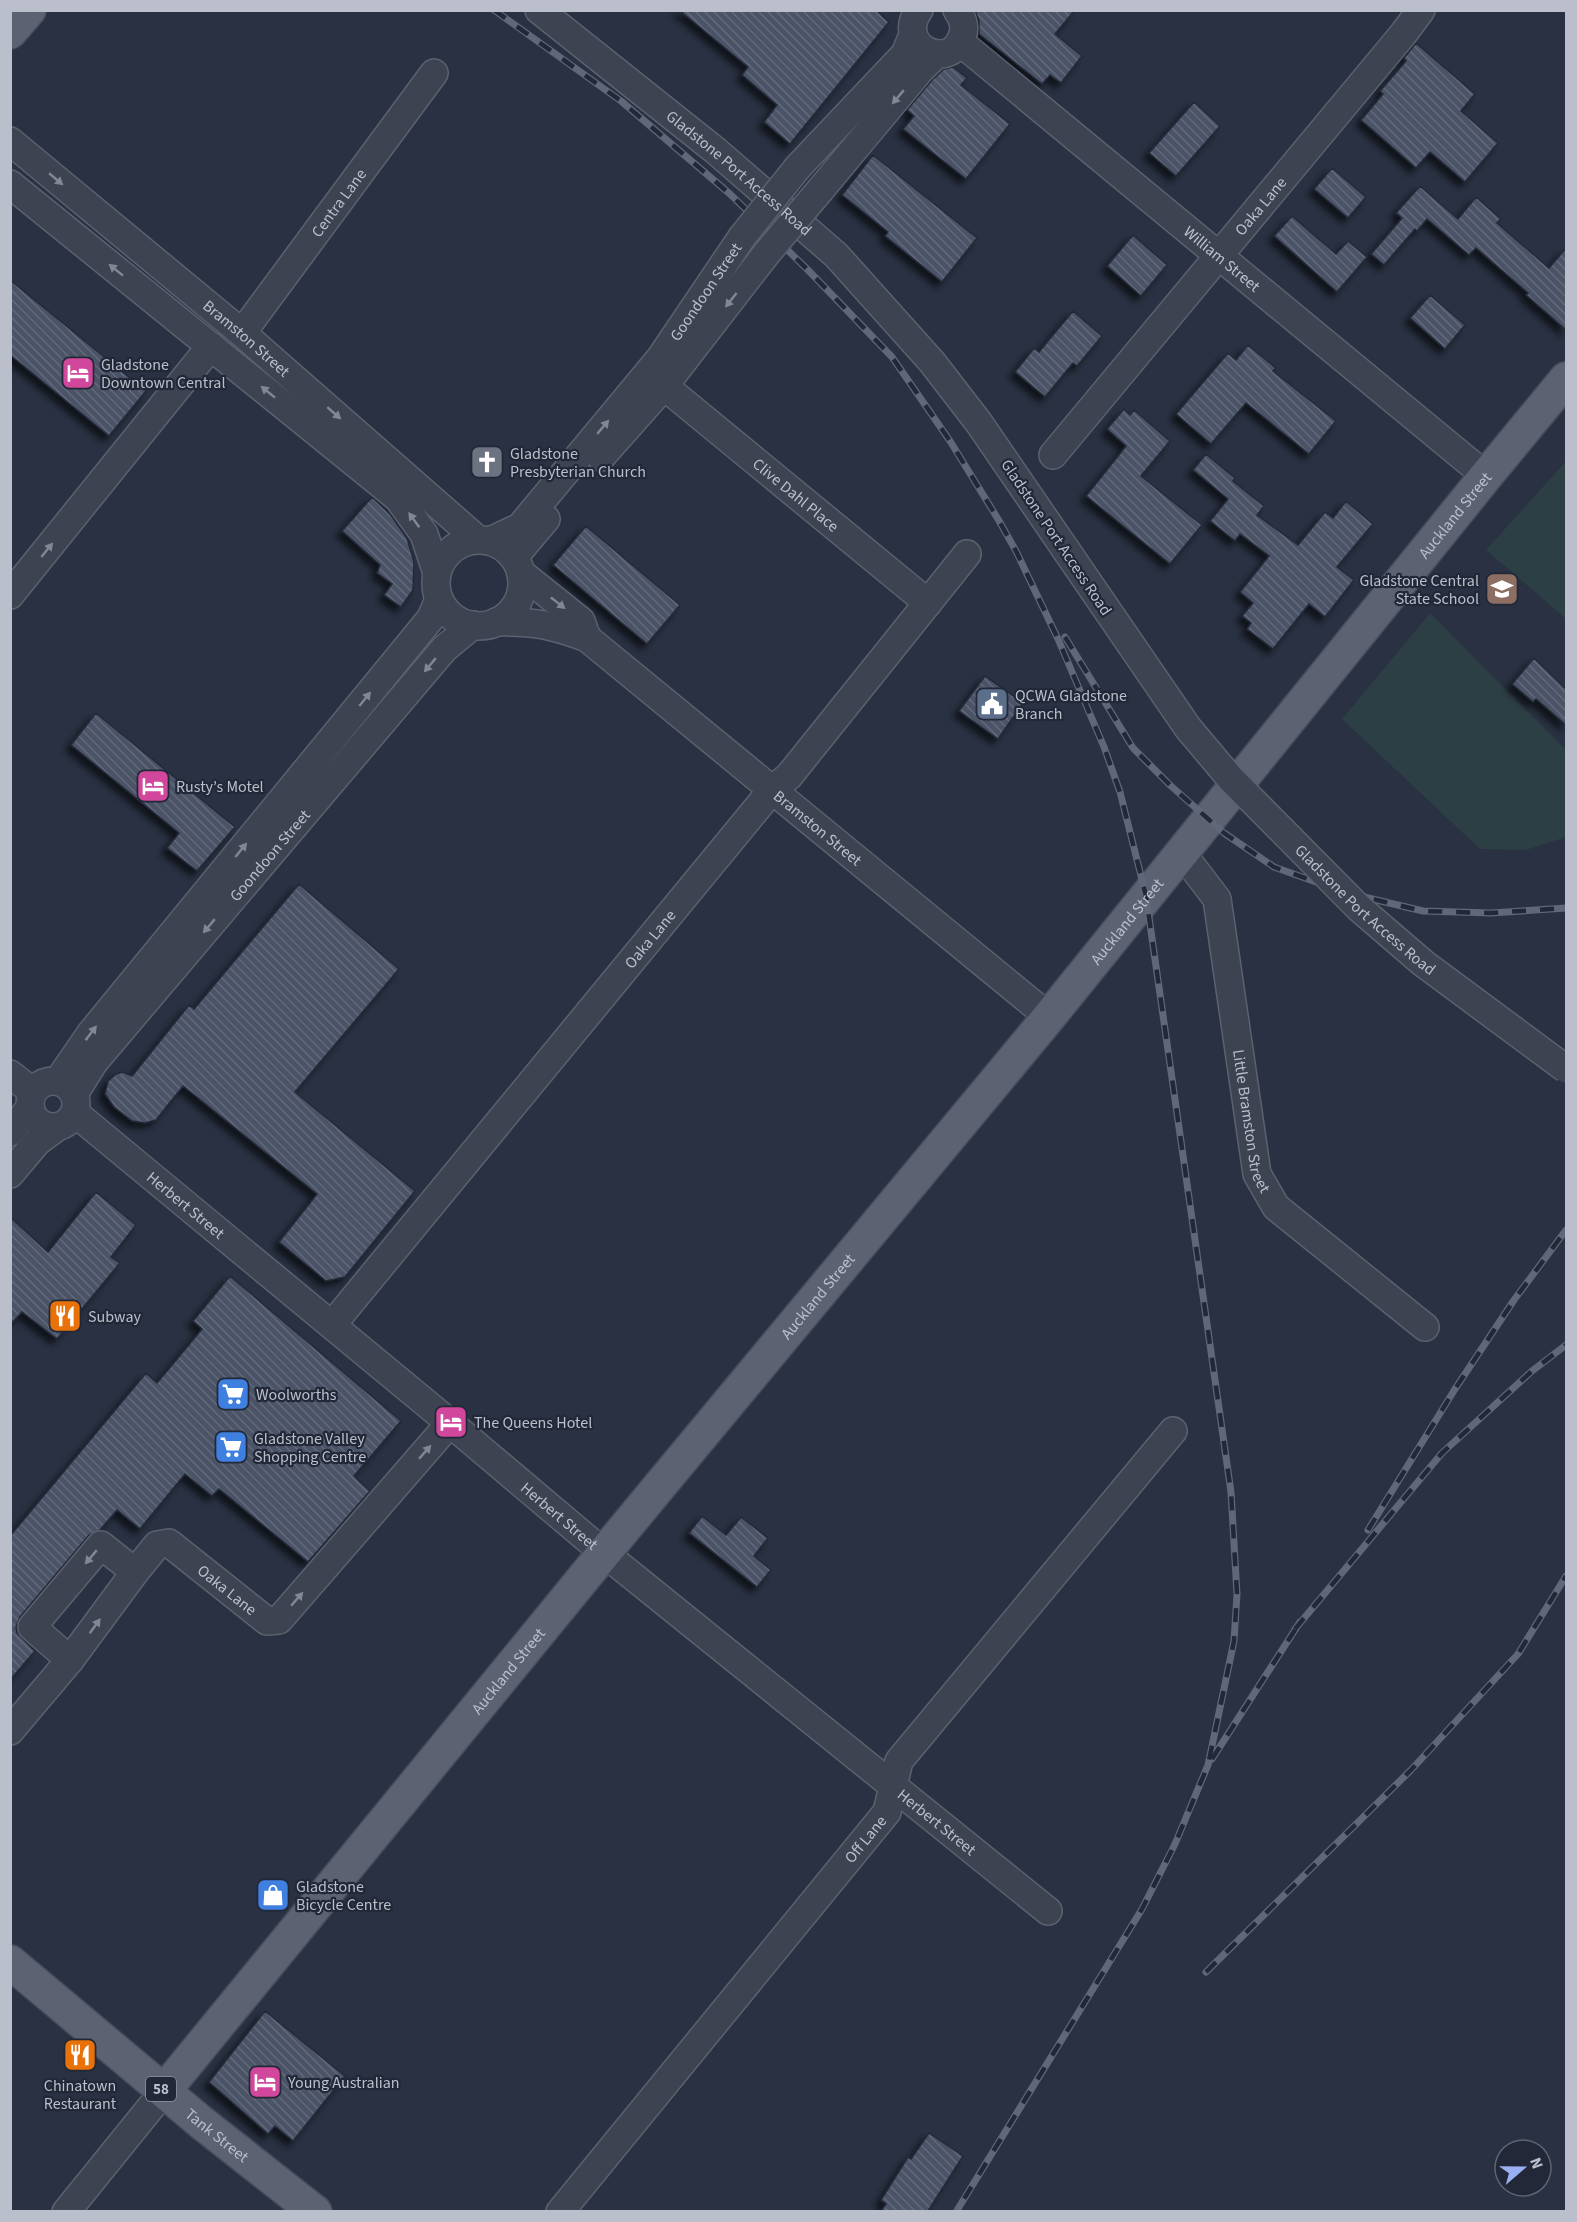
<svg xmlns="http://www.w3.org/2000/svg" width="1577" height="2222" viewBox="0 0 1577 2222" font-family="'Source Sans 3',sans-serif">
  <style>
    .pitch { fill: #2c3f44 }
    .building { fill: url(#building-back-hatch); stroke: #242a39; stroke-width: 1.5; filter: url(#shadow) }
    .lines { fill: none; stroke-linecap: round; stroke-linejoin: round }
    .minor-casing { stroke: #5c616f; stroke-width: 30 }
    .major-casing { stroke: #474c5b; stroke-width: 36 }
    .minor { stroke: #3e4352; stroke-width: 27 }
    .major { stroke: #5c6272; stroke-width: 33 }
    .rail-casing { stroke: #606778; stroke-width: 7 }
    .rail { stroke: #222837; stroke-width: 4.5; stroke-dasharray: 14; stroke-linecap: butt }
    .minor-bridge-casing { stroke: #5c616f; stroke-width: 30; stroke-linecap: butt }
    .minor-bridge { stroke: #3e4352; stroke-width: 27 }
    .oneway { fill: #838795 }
    .labels { text-anchor: middle; stroke-width: 4.5; stroke-linejoin: round; paint-order: stroke }
    .shield { fill: #222837; stroke: #8d929f; stroke-width: 1.5 }
    .shield-label { font-size: 15px; font-weight: bold; fill: #bbbfcc }
    .street-label { font-size: 16px; fill: #bbbfcc; stroke: #222837 }
    .poi-label { font-size: 16px; fill: #bbbfcc; stroke: #222837; text-anchor: start }
  </style>
  <defs>
    <pattern id="building-back-hatch" width="6" height="6" patternUnits="userSpaceOnUse" patternTransform="scale(1.5)"><rect width="6" height="6" fill="#4b5266"/><path d="M-1 5l2 2M0 0l6 6M5-1l2 2" fill="none" stroke="#63697b"/></pattern>
    <filter id="shadow"><feDropShadow dx="-5.5" dy="5.5" stdDeviation="3" flood-color="#0009"/></filter>
  </defs>
  <rect width="100%" height="100%" fill="#293142"/>
  <path class="pitch" d="M1566 461V619L1486 550Z
    M1430 613 1566 750V837L1526 850 1480 849 1342 719Z"/>
  <path class="building" d="M679 10H876L889 22 790 144 764 122 777 105 742 75 748 67Z
    M975 10H1075L1055 34 1082 56 1061 83 1050 75 1042 84 979 34V21Z
    M1416 43 1475 94 1461 111 1498 143 1465 182 1430 152 1416 168 1361 120 1383 94 1380 91 1406 61 1404 58Z
    M953 67 967 78 961 85 1010 124 966 179 903 129 914 116 907 110 932 80 944 69Z
    M1194 102 1220 126 1176 176 1149 153Z
    M873 155 977 238 942 282 885 236 888 232 842 195Z
    M1332 168 1366 197 1348 218 1314 189Z
    M1420 186 1458 219 1476 197 1501 219 1497 223 1549 268 1566 248V330L1526 295 1528 293 1476 248 1469 255 1427 219 1417 231 1415 229 1384 265 1371 254 1402 218 1396 213Z
    M1292 216 1336 254 1348 241 1367 257 1337 292 1274 236Z
    M1133 235 1167 265 1141 296 1107 266Z
    M10 280 146 391 109 436 10 355Z
    M1430 295 1465 325 1445 349 1410 318Z
    M1073 311 1102 336 1077 366 1073 363 1045 397 1015 372 1034 348 1039 352Z
    M1248 345 1276 368 1273 371 1336 421 1309 454 1246 403 1211 444 1176 414 1228 353 1236 360Z
    M1124 409 1130 415 1134 410 1170 441 1141 476 1202 525 1170 564 1086 496 1126 446 1107 429Z
    M1206 454 1235 478 1233 481 1264 506 1257 515 1298 545 1325 512 1333 518 1346 501 1373 524 1337 567 1354 580 1325 617 1309 604 1273 649 1247 629 1251 623 1242 616 1253 603 1240 592 1269 556 1240 534 1235 541 1210 521 1228 499 1193 470Z
    M372 497 390 514 407 538 414 562 413 590 401 607 384 595 392 584 377 573 380 565 342 531Z
    M586 526 680 605 647 644 553 565Z
    M1534 658 1566 689V725L1536 699 1533 702 1512 684Z
    M985 676 1023 703 998 739 959 711Z
    M96 713 235 827 197 871 167 848 179 833 71 745Z
    M299 884 399 969 295 1092 415 1191 345 1277 326 1281 279 1242 317 1194 183 1086 156 1120 145 1123 132 1121 114 1107 105 1094 108 1081 116 1074 123 1072 132 1076 189 1005 194 1009Z
    M96 1192 136 1225 111 1257 120 1263 57 1339 22 1312 10 1325V1217L48 1252Z
    M230 1276 401 1421 354 1476 370 1491 308 1562 219 1489 212 1496 185 1474 140 1529 117 1510 100 1530 89 1535 20 1617 16 1627 17 1633 35 1651 10 1680V1536L146 1373 157 1383 202 1329 193 1321Z
    M702 1516 726 1535 741 1517 768 1538 754 1556 771 1570 757 1587 689 1533Z
    M265 2011 345 2076 293 2141 275 2126 268 2134 209 2082Z
    M929 2133 963 2156 928 2211H881L886 2204 881 2200 908 2157 911 2159Z"/>
  <g class="lines">
    <defs>
      <g id="minor">
        <path id="s1" d="M539 10 716 151 836 255 932 362 979 423 1066 550"/>
        <path d="M919 10C894 46 949 73 962 37 966 27 963 19 957 10"/>
        <path id="s2" d="M960 42 1486 476"/>
        <path id="s3" d="M10 141 242 333 477 539"/>
        <path d="M798 167 905 54 913 35"/>
        <path d="M10 184 398 498 424 534 437 573"/>
        <path d="M821 189 921 69 937 54"/>
        <path id="s4" d="M242 333 434 73"/>
        <path id="s5" d="M664 386 928 603"/>
        <path id="s6" d="M1053 455 1404 33 1421 10"/>
        <path d="M601 457 664 386 767 253"/>
        <circle cx="479" cy="583" r="43"/>
        <path id="s7" d="M490 541 520 527 661 357 742 237"/>
        <path d="M514 557 546 519"/>
        <path d="M521 573 581 621 587 638"/>
        <path d="M10 595 211 346"/>
        <path id="s8" d="M496 622C534 621 552 625 587 638L1049 1017"/>
        <path id="s9" d="M1181 852 1217 899 1257 1174 1276 1207 1425 1327"/>
        <path d="M10 1074 33 1092"/>
        <circle cx="53" cy="1104" r="23"/>
        <path d="M58 1081 91 1033 431 618 439 599"/>
        <path id="s10" d="M74 1094 94 1062 444 649 473 625"/>
        <path id="s11" d="M75 1113 450 1423 604 1553 1048 1911"/>
        <path d="M10 1132 30 1108"/>
        <path d="M10 1174 37 1142 56 1128"/>
        <path id="s12" d="M332 1325 772 790 789 776 967 554"/>
        <path d="M70 1660 32 1627 101 1545 135 1572"/>
        <path id="s13" d="M10 1731 70 1660 135 1572 157 1545 169 1543 267 1621 279 1620 450 1423"/>
        <path d="M66 2212 164 2091"/>
        <path id="s14" d="M560 2212 887 1812 899 1761 1173 1431"/>
      </g>
      <g id="major">
        <path d="M10 32 29 10"/>
        <path id="s15" d="M10 1962 202 2123 315 2212"/>
        <path id="s16" d="M164 2091 604 1553 1049 1017 1486 476 1566 379"/>
      </g>
    </defs>
    <use href="#minor" class="minor-casing"/>
    <use href="#major" class="major-casing"/>
    <use href="#minor" class="minor"/>
    <use href="#major" class="major"/>
    <defs>
      <path id="rail" d="M494 10 621 101 730 194 807 269 892 357 950 441 998 519 1016 551 1058 639 1104 747 1120 792 1146 896 1231 1492 1237 1594 1234 1641 1208 1765 1175 1844 1142 1909 956 2212
        M1065 637 1133 748 1171 786 1224 833 1274 867 1347 893 1423 911 1491 913 1566 908
        M1368 1530 1455 1389 1514 1300 1566 1230
        M1295 1629 1442 1453 1532 1371 1566 1345
        M1212 1759 1300 1622
        M1206 1972 1411 1770 1518 1654 1566 1576"/>
    </defs>
    <use href="#rail" class="rail-casing"/>
    <use href="#rail" class="rail"/>
    <defs>
      <g id="minor-bridge">
        <path d="M742 237 798 167"/>
        <path d="M767 253 821 189"/>
        <path id="s17" d="M1066 550 1188 728 1231 779 1359 908 1423 963 1566 1069"/>
      </g>
    </defs>
    <use href="#minor-bridge" class="minor-bridge-casing"/>
    <use href="#minor-bridge" class="minor-bridge"/>
  </g>
  <defs><path id="oneway-solid" d="M-6-.8H1V-3.2L6.5 0L1 3.2V.8H-6Z" transform="scale(1.5)"/></defs>
  <g class="oneway">
    <use href="#oneway-solid" transform="translate(898 97) rotate(130)"/>
    <use href="#oneway-solid" transform="translate(56 179) rotate(40)"/>
    <use href="#oneway-solid" transform="translate(116 270) rotate(-141)"/>
    <use href="#oneway-solid" transform="translate(731 300) rotate(128)"/>
    <use href="#oneway-solid" transform="translate(268 392) rotate(-141)"/>
    <use href="#oneway-solid" transform="translate(334 413) rotate(41)"/>
    <use href="#oneway-solid" transform="translate(603 427) rotate(-50)"/>
    <use href="#oneway-solid" transform="translate(414 520) rotate(-126)"/>
    <use href="#oneway-solid" transform="translate(47 550) rotate(-51)"/>
    <use href="#oneway-solid" transform="translate(558 603) rotate(38)"/>
    <use href="#oneway-solid" transform="translate(430 665) rotate(130)"/>
    <use href="#oneway-solid" transform="translate(365 699) rotate(-51)"/>
    <use href="#oneway-solid" transform="translate(241 850) rotate(-51)"/>
    <use href="#oneway-solid" transform="translate(209 926) rotate(130)"/>
    <use href="#oneway-solid" transform="translate(91 1033) rotate(-53)"/>
    <use href="#oneway-solid" transform="translate(425 1452) rotate(-49)"/>
    <use href="#oneway-solid" transform="translate(91 1557) rotate(130)"/>
    <use href="#oneway-solid" transform="translate(297 1599) rotate(-49)"/>
    <use href="#oneway-solid" transform="translate(95 1626) rotate(-54)"/>
  </g>
  <defs>
    <symbol id="hotel-square" viewBox="-11 -11 22 22"><rect x="-9" y="-9" width="18" height="18" rx="4" fill="#d1479c" stroke="#222837"/><path d="M-6-4.5h1.5V1H6V5H4.5V3h-9V5H-6ZM-4 0a1.8 1.8 0 1 1 3.6 0ZM.5 0V-2.5h3Q6-2.5 6 0Z" fill="#fff"/></symbol>
    <symbol id="church-square" viewBox="-11 -11 22 22"><rect x="-9" y="-9" width="18" height="18" rx="4" fill="#6b7280" stroke="#222837"/><path d="M-1.2-6h2.4v3.5h3.3v2.4h-3.3V6h-2.4V-.1h-3.3v-2.4h3.3Z" fill="#fff"/></symbol>
    <symbol id="school-square" viewBox="-11 -11 22 22"><rect x="-9" y="-9" width="18" height="18" rx="4" fill="#8d6e63" stroke="#222837"/><path d="M0-5L7-2L0 1L-7-2ZM-4 1L0 2.5L4 1V4Q0 6-4 4Z" fill="#fff"/></symbol>
    <symbol id="civic-square" viewBox="-11 -11 22 22"><rect x="-9" y="-9" width="18" height="18" rx="4" fill="#5c6f8a" stroke="#222837"/><path d="M-.6-6.5H3V-4.5H.6V-3L4-1V1h2V6H-6V1h2V-1L-.6-3ZM-1.2 2.5V6h2.4V2.5Z" fill="#fff"/></symbol>
    <symbol id="restaurant-square" viewBox="-11 -11 22 22"><rect x="-9" y="-9" width="18" height="18" rx="4" fill="#e8710a" stroke="#222837"/><path d="M-5-6h1v4h1v-4h1v4h1v-4h1v5L-1.5 .5V6h-2V.5L-5-1ZM5-6V6H3V1.5H1.5Q1.5-4 5-6Z" fill="#fff"/></symbol>
    <symbol id="supermarket-square" viewBox="-11 -11 22 22"><rect x="-9" y="-9" width="18" height="18" rx="4" fill="#3f7fe0" stroke="#222837"/><path d="M-6-5.5h2.5l.6 2H6L4.5 2H-2.5L-4.4-4H-6ZM-1.5 3.2a1.3 1.3 0 1 0 .1 0ZM3 3.2a1.3 1.3 0 1 0 .1 0Z" fill="#fff"/></symbol>
    <symbol id="shop-square" viewBox="-11 -11 22 22"><rect x="-9" y="-9" width="18" height="18" rx="4" fill="#3f7fe0" stroke="#222837"/><path d="M-5-2.5h2.3a2.7 3.5 0 0 1 5.4 0H5L5.5 6h-11ZM-1.5-2.5h3a1.5 2.3 0 0 0-3 0Z" fill="#fff"/></symbol>
  </defs>
  <g fill-rule="evenodd">
    <use href="#hotel-square" x="59" y="354" width="38" height="38"/>
    <use href="#church-square" x="468" y="443" width="38" height="38"/>
    <use href="#school-square" x="1483" y="570" width="38" height="38"/>
    <use href="#civic-square" x="973" y="685" width="38" height="38"/>
    <use href="#hotel-square" x="134" y="767" width="38" height="38"/>
    <use href="#restaurant-square" x="46" y="1297" width="38" height="38"/>
    <use href="#supermarket-square" x="214" y="1375" width="38" height="38"/>
    <use href="#hotel-square" x="432" y="1403" width="38" height="38"/>
    <use href="#supermarket-square" x="212" y="1428" width="38" height="38"/>
    <use href="#shop-square" x="254" y="1876" width="38" height="38"/>
    <use href="#restaurant-square" x="61" y="2036" width="38" height="38"/>
    <use href="#hotel-square" x="246" y="2063" width="38" height="38"/>
  </g>
  <g class="labels">
    <rect class="shield" x="146" y="2077" width="30" height="24" rx="4.5"/>
    <g class="shield-label">
      <text x="161" y="2094">58</text>
    </g>
    <g class="street-label">
      <text dy="6" stroke="none"><textPath href="#s1" startOffset="258">Gladstone Port Access Road</textPath></text>
      <text dy="6" stroke="none"><textPath href="#s4" startOffset="162">Centra Lane</textPath></text>
      <text dy="6" stroke="none"><textPath href="#s6" startOffset="324">Oaka Lane</textPath></text>
      <text dy="6" stroke="none"><textPath href="#s2" startOffset="340">William Street</textPath></text>
      <text dy="6" stroke="none"><textPath href="#s7" startOffset="333">Goondoon Street</textPath></text>
      <text dy="6" stroke="none"><textPath href="#s3" startOffset="308">Bramston Street</textPath></text>
      <text dy="6" stroke="none"><textPath href="#s5" startOffset="171">Clive Dahl Place</textPath></text>
      <text dy="6" stroke="none"><textPath href="#s16" startOffset="2037">Auckland Street</textPath></text>
      <text transform="translate(1057 537) rotate(56)" y="6">Gladstone Port Access Road</text>
      <text dy="6" stroke="none"><textPath href="#s8" startOffset="392">Bramston Street</textPath></text>
      <text dy="6" stroke="none"><textPath href="#s10" startOffset="309">Goondoon Street</textPath></text>
      <text dy="6" stroke="none"><textPath href="#s17" startOffset="470">Gladstone Port Access Road</textPath></text>
      <text dy="6" stroke="none"><textPath href="#s16" startOffset="1515">Auckland Street</textPath></text>
      <text dy="6" stroke="none"><textPath href="#s12" startOffset="500">Oaka Lane</textPath></text>
      <text dy="6" stroke="none"><textPath href="#s9" startOffset="284">Little Bramston Street</textPath></text>
      <text dy="6" stroke="none"><textPath href="#s11" startOffset="144">Herbert Street</textPath></text>
      <text dy="6" stroke="none"><textPath href="#s16" startOffset="1029">Auckland Street</textPath></text>
      <text dy="6" stroke="none"><textPath href="#s11" startOffset="630">Herbert Street</textPath></text>
      <text dy="6" stroke="none"><textPath href="#s13" startOffset="324">Oaka Lane</textPath></text>
      <text dy="6" stroke="none"><textPath href="#s16" startOffset="543">Auckland Street</textPath></text>
      <text dy="6" stroke="none"><textPath href="#s11" startOffset="1116">Herbert Street</textPath></text>
      <text dy="6" stroke="none"><textPath href="#s14" startOffset="482">Off Lane</textPath></text>
      <text dy="6" stroke="none"><textPath href="#s15" startOffset="270">Tank Street</textPath></text>
    </g>
    <g class="poi-label">
      <text x="101" y="370">Gladstone<tspan x="101" dy="18">Downtown Central</tspan></text>
      <text x="510" y="459">Gladstone<tspan x="510" dy="18">Presbyterian Church</tspan></text>
      <text x="1479" y="586" text-anchor="end">Gladstone Central<tspan x="1479" dy="18">State School</tspan></text>
      <text x="1015" y="701">QCWA Gladstone<tspan x="1015" dy="18">Branch</tspan></text>
      <text x="176" y="792">Rusty’s Motel</text>
      <text x="88" y="1322">Subway</text>
      <text x="256" y="1400">Woolworths</text>
      <text x="474" y="1428">The Queens Hotel</text>
      <text x="254" y="1444">Gladstone Valley<tspan x="254" dy="18">Shopping Centre</tspan></text>
      <text x="296" y="1892">Gladstone<tspan x="296" dy="18">Bicycle Centre</tspan></text>
      <text x="288" y="2088">Young Australian</text>
      <text x="80" y="2091" text-anchor="middle">Chinatown<tspan x="80" dy="18">Restaurant</tspan></text>
    </g>
  </g>
  <rect width="1577" height="2222" fill="none" stroke="#bbbfcc" stroke-width="24"/>
  <g transform="translate(1523 2168) rotate(70)"><circle r="28" fill="#222837" stroke="#5f6473" stroke-width="1.5"/>
  <path d="M0-4.5L10 22L0 15L-10 22Z" fill="#9ab0f2"/>
  <text y="-9" font-size="16" font-weight="bold" text-anchor="middle" fill="#bbbfcc">N</text>
  </g>
</svg>
